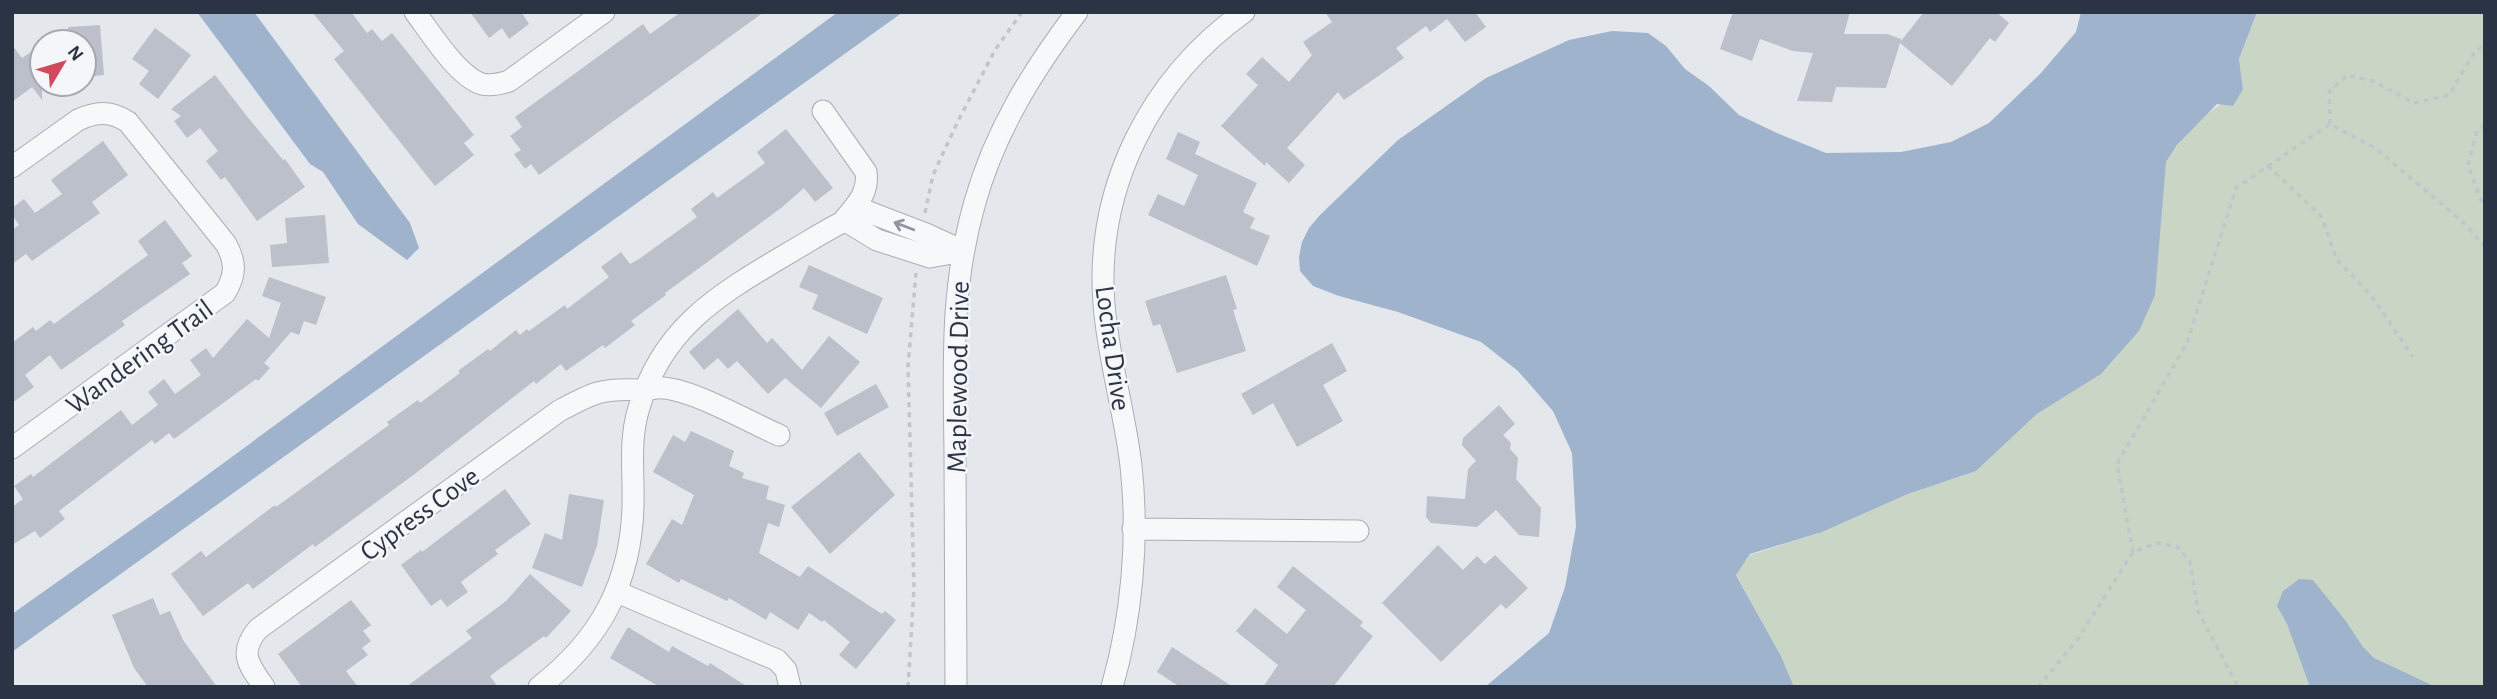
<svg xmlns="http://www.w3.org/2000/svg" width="2497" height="699" viewBox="0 0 2497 699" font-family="'Alegreya Sans',sans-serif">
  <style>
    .green { fill: #c9d6c5 }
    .water { fill: #9fb4cc }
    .building { fill: #bbc0ca }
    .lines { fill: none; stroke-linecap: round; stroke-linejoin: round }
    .minor-casing { stroke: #a9aeb7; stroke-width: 23 }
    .path { stroke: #c2c5cb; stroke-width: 3.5; stroke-dasharray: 5 5; stroke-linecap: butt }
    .minor { stroke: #f7f8fa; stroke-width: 21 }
    .oneway { stroke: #9196a0 }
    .labels { text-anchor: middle; stroke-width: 5; stroke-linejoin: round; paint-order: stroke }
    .street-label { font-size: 28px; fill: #2b3445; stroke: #f4f6f9 }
  </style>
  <rect width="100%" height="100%" fill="#e4e7ec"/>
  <path class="green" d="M2257 12H2485V687H1794L1781 656 1736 574 1750 555 1822 532 1908 494 1976 471 2037 414 2101 374 2139 331 2166 162C2184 131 2213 107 2243 89L2239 59Z"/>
  <path class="water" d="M197 12H254L410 223 419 248 407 260 358 224 323 172 310 164Z
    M838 12H903L12 652V614L169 503Z
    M2081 12H2257L2239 59 2243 89 2233 106 2217 104 2177 145 2166 162 2155 295 2139 331 2101 374 2037 414 1976 471 1908 494 1822 532 1750 554 1736 575 1781 656 1794 687H1485L1549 633 1565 587 1576 527 1572 453 1553 411 1518 371 1481 342 1398 312 1339 296 1313 286 1300 271 1299 257 1302 242 1309 228 1320 215 1398 140 1486 78 1569 40 1612 31 1648 33 1666 46 1685 69 1709 86 1739 115 1777 133 1826 153 1901 152 1951 142 1989 123 2041 73 2076 32Z
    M2299 579 2313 580 2345 620 2363 647 2374 658 2436 687H2310L2287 624 2277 606 2283 591Z"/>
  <path class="building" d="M312 12H351L367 33 372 29 382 41 392 33 474 135 464 143 474 155 435 186 334 59 344 51Z
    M470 12H523L522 13 529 24 509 39 502 28 489 38Z
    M681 12H764L539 175 531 164 525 169 514 154 521 150 510 136 522 127 515 117 643 24 650 34Z
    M1325 12H1475L1486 27 1465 42 1447 19 1430 32 1426 26 1396 48 1404 58 1344 100 1338 92 1287 148 1305 165 1289 183 1266 162 1265 166 1221 126 1258 85 1246 74 1262 57 1289 82 1312 55 1303 42 1332 22Z
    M1733 12H1850L1844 34H1887L1901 39V41L1924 12H1996L2009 23 1995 42 1990 38 1952 86 1900 43 1886 88 1836 87 1832 102 1797 101 1813 53 1793 51 1760 39 1752 61 1720 49Z
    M100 25 104 75 84 77V42H69L68 27Z
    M155 28 191 55 158 99 139 84 149 71 132 59Z
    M12 45 22 58 32 51 42 65V100L32 87 12 102Z
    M215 75 246 115 283 160 285 159 305 187 257 221 225 177 221 180 206 161 218 151 200 128 187 138 174 121 181 116 171 109Z
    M786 129 833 188 815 202 804 188 781 208 665 293 666 295 631 321 635 325 605 348 603 345 566 371 561 364 536 384 534 381 416 473 315 547 313 544 253 589 248 583 203 616 171 574 201 551 206 557 275 505 276 507 389 425 387 422 418 400 420 403 460 373 458 371 488 349 490 351 516 330 520 335 527 329 529 331 565 305 567 309 609 277 601 267 621 252 630 264 639 259 697 217 691 209 713 192 717 198 765 163 757 152Z
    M1178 132 1200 142 1195 154 1257 183 1243 212 1255 218 1250 228 1270 236 1257 266 1148 215 1158 194 1184 206 1198 175 1166 159Z
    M103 141 128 175 92 202 100 213 32 261 26 254 12 264V230L19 225 12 215V208L24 199 35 213 62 194 51 180Z
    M325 215 329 263 272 267 270 245 287 243 285 218Z
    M165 220 192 256 182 263 190 274 122 321 125 325 61 370 50 355 25 375 34 387 12 403V343L33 327 36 331 50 320 54 324 148 255 138 241Z
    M809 265 883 298 867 334 812 309 818 295 799 287Z
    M1226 275 1237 309 1233 310 1246 351 1177 373 1160 324 1153 326 1145 301Z
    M269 277 326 297 316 325 304 321 299 335 291 332 264 363 270 368 258 381 256 379 174 439 169 433 155 444 152 440 59 511 65 519 40 538 35 531 12 545V507L23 499 14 486 31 474 33 477 121 410 132 425 158 405 148 392 164 379 175 394 201 375 190 360 206 348 213 358 247 319 269 338 281 303 262 296Z
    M738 309 767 343 772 338 802 370 829 336 860 362 821 408 785 378 768 394 737 361 728 369 718 358 704 370 689 352Z
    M1332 343 1347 371 1323 385 1343 421 1297 447 1273 403 1253 415 1241 394Z
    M876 384 889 407 837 436 824 413Z
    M1499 405 1515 424 1503 435 1511 443 1510 449 1518 458 1516 479 1541 508 1539 537 1519 535 1496 510 1477 527 1431 523 1426 517 1427 496 1465 499 1468 469 1476 461 1462 445 1463 438Z
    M691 431 734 451 729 466 744 473 742 478 769 486 766 499 785 505 779 527 768 523 759 553 800 577 808 566 882 614 885 611 896 620 856 669 839 655 850 642 824 620 822 622 809 613 798 630 770 612 766 620 729 598 727 601 681 579 679 583 646 564 672 519 682 525 694 495 653 472 673 435 685 442Z
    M859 452 895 495 830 554 791 507Z
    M505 489 531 524 495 550 498 554 461 582 468 592 447 607 441 599 431 606 401 565 421 550 422 552Z
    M569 494 604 500 597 546 582 587 532 568 545 533 562 540Z
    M1438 545 1463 570 1477 556 1485 564 1495 555 1528 588 1506 609 1501 604 1441 662 1382 603Z
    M1293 566 1363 622 1360 626 1373 636 1333 687H1263L1278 665 1236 631 1255 608 1287 634 1306 610 1277 587Z
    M530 574 571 611 546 638 544 636 490 676 498 687H406L472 638 466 631 506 601Z
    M153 598 160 615 170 611 183 640 217 687H148L134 668 112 615Z
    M351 600 371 625 363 631 371 641 362 648 368 655 346 671 358 687H302L278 654Z
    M628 627 669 652 672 646 708 666 710 663 748 687H660L610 658Z
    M1172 647 1233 687H1180L1157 672Z"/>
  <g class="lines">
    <defs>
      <path id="minor" d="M415 12C430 32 458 77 482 84 491 86 500 84 509 81L604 12
        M823 111 866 172C869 193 857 204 844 220
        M12 167 78 120C97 111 111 111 128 122L226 244C236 262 236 275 225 293L12 448
        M844 220 877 240 930 257 963 251
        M1133 529 1358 531
        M617 592 777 660 786 670 790 687
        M264 687C249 665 238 653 258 629L559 411C594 392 602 388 642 390 649 390 656 387 663 388 694 390 749 422 779 435
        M539 687C600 640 631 583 633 506 634 473 629 443 638 411 661 328 718 295 787 254 813 239 838 222 866 211L926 234 963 251
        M956 687C956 609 955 531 955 454 954 365 950 289 975 202 995 131 1033 70 1077 12
        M1112 687C1132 617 1139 538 1131 466 1125 412 1108 359 1104 304 1095 188 1150 79 1244 12"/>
    </defs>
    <use href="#minor" class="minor-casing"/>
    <path class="path" d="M2330 124 2329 92 2347 75 2373 81 2414 103 2449 95 2474 53 2485 44
      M2485 125 2477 131 2468 165 2481 200 2485 203
      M2268 166 2321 216 2337 260 2371 295 2413 357
      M925 213 933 175 958 121 995 50 1022 12
      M2133 552 2117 464 2187 343 2236 188 2330 124 2375 148 2463 222 2485 247
      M908 687 914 588 908 366 916 273
      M2038 687 2077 640 2133 552 2158 543 2178 547 2190 562 2198 611 2238 687"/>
    <use href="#minor" class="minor"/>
  </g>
  <defs><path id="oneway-shaft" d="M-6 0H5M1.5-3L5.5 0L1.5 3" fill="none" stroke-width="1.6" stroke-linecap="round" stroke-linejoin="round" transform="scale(1.75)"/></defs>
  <use class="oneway" href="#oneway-shaft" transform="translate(904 226) rotate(-159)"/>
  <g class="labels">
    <g class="street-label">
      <text transform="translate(1114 348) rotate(82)" y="10">Locha Drive</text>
      <text transform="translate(139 356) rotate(-36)" y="10">Wandering Trail</text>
      <text transform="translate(957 377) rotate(-89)" y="10">Maplewood Drive</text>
      <text transform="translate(419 513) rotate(-36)" y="10">Cypress Cove</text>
    </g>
  </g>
  <rect width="2497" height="699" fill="none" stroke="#2b3445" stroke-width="28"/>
  <g transform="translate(63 63) rotate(52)"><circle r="33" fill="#f4f6f9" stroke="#a4a8b1" stroke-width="2"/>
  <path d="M0-5L12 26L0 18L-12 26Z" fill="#d1495b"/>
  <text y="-10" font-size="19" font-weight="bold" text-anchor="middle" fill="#2b3445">N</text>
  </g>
</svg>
